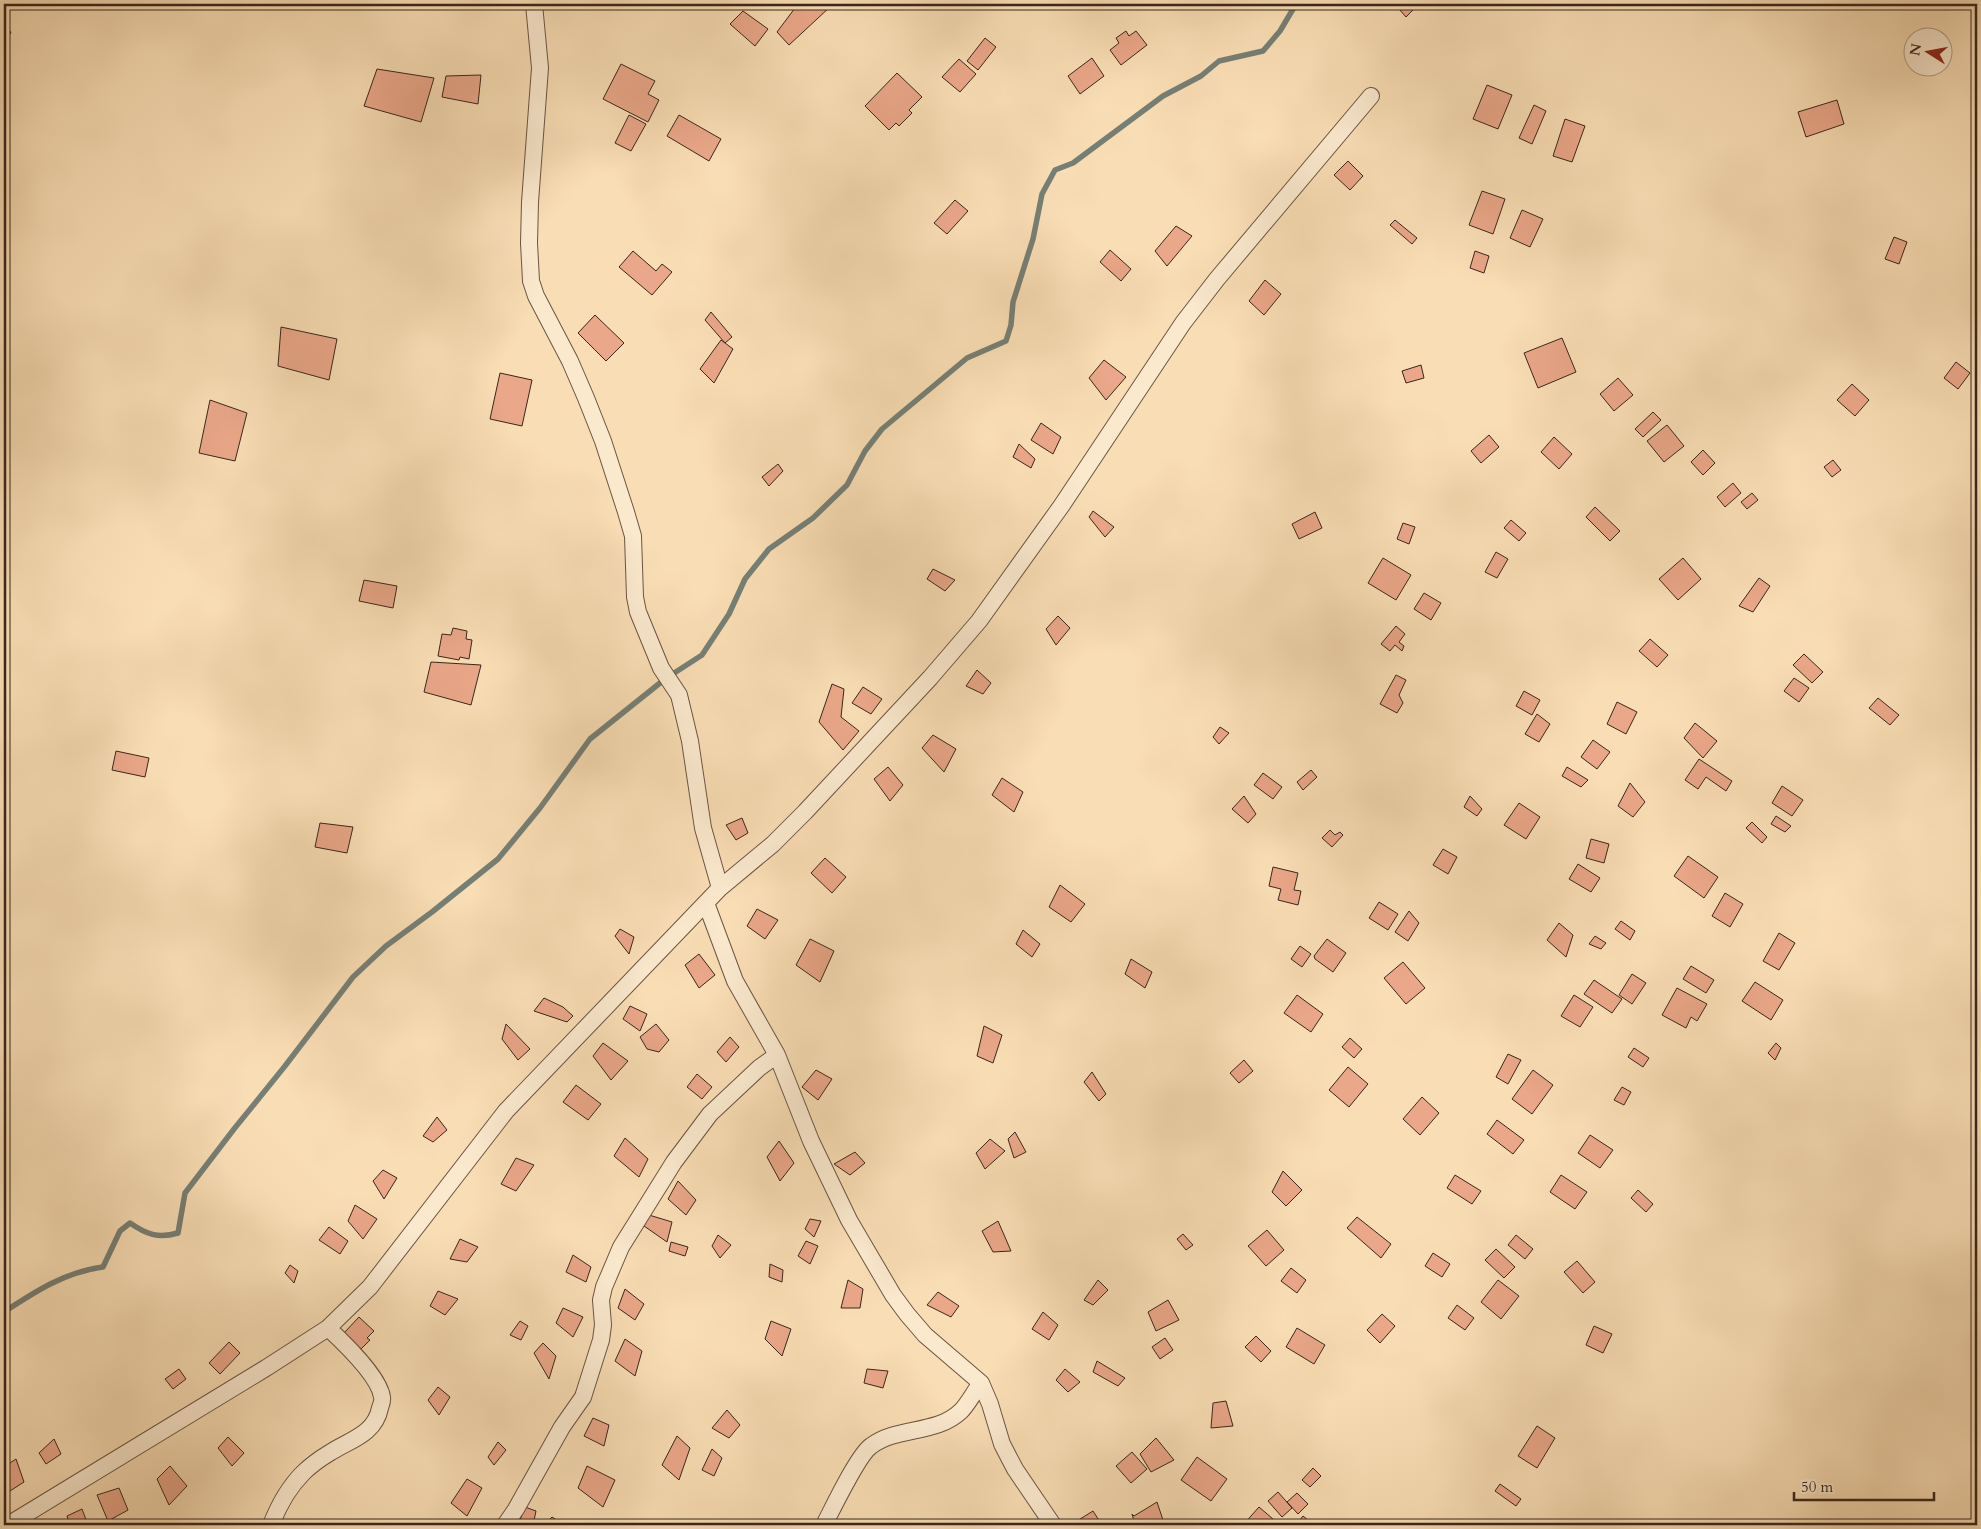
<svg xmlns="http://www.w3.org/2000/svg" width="1981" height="1529" viewBox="0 0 1981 1529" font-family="Cardo,serif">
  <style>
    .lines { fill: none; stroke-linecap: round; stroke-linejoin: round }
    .stream { stroke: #767f75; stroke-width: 5.5 }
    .building { fill: #eaa789; stroke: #3a261c }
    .minor-casing { stroke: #6a5442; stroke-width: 18 }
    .minor { stroke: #fbe9ce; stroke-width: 16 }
  </style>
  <rect width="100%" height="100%" fill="#f9ddb4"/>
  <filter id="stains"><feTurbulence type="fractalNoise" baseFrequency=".004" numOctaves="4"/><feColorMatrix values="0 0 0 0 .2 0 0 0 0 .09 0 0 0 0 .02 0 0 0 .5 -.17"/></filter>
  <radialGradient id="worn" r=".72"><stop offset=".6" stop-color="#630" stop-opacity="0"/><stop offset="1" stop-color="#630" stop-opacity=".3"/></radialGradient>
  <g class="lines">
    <path class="stream" d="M4 1312C36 1291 65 1272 103 1267L120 1231 130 1223C146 1234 158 1239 178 1233L185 1193 234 1129 285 1066 353 977 386 946 432 912 498 859 540 808 590 739 665 679 702 655 729 614 745 579 769 549 813 518 847 485 865 451 882 429 967 358 1006 341 1011 325 1013 302 1033 239 1042 194 1055 170 1073 163 1163 96 1201 76 1219 61 1263 51 1280 31 1296 4"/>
  </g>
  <path class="building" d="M798 4H829L831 6 789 45 777 32Z
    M1404 4H1407L1413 10 1406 17 1399 9Z
    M743 11 768 29 755 46 730 24Z
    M4 28 11 32 4 46Z
    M1126 31 1129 36 1136 31 1147 45 1121 65 1110 50 1119 43 1116 38Z
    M985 38 996 47 978 70 967 61Z
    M1092 58 1104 76 1080 94 1068 76Z
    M959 59 976 74 960 92 942 77Z
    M621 64 655 81 648 94 659 100 648 122 603 99Z
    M377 69 434 78 421 122 364 106Z
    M897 73 922 97 909 110 912 113 899 126 896 123 889 130 865 106Z
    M481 75 478 104 442 97 446 76Z
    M1487 85 1512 95 1498 129 1473 119Z
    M1837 100 1844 124 1806 137 1798 112Z
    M1534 105 1546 111 1532 144 1519 138Z
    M629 115 646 124 631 151 615 143Z
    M679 115 721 139 709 161 667 136Z
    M1565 119 1585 126 1572 162 1553 156Z
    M1348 161 1363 176 1350 190 1334 175Z
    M1482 191 1505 199 1493 234 1469 225Z
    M955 200 968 211 947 234 934 223Z
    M1522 210 1543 219 1530 247 1510 238Z
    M1395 220 1417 238 1412 244 1390 225Z
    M1176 226 1192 236 1167 266 1155 251Z
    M1894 237 1907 242 1899 264 1885 259Z
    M1110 250 1131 269 1121 281 1100 262Z
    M633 251 656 271 662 264 672 272 652 295 619 267Z
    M1475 251 1489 256 1484 273 1470 268Z
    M1265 280 1281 294 1264 315 1249 301Z
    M711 312 732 337 725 343 705 320Z
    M595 315 624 343 606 361 578 333Z
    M281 327 337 339 329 380 278 366Z
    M1562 338 1576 372 1538 388 1524 353Z
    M721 340 733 349 714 383 700 369Z
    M1104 360 1126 377 1106 400 1089 378Z
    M1956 362 1970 373 1958 389 1944 378Z
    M1421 365 1424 378 1406 383 1402 371Z
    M500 373 532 380 522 426 490 419Z
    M1618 378 1633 395 1614 411 1600 394Z
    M1852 384 1869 400 1855 416 1837 400Z
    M210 400 247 413 235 461 199 453Z
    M1653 412 1661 420 1643 437 1635 429Z
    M1041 423 1061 437 1053 454 1031 440Z
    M1667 425 1684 446 1664 462 1647 441Z
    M1489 435 1499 447 1481 463 1471 451Z
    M1554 437 1572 454 1559 469 1541 452Z
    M1019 444 1035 459 1031 468 1013 457Z
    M1703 450 1715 463 1703 475 1691 462Z
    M1833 460 1841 470 1832 477 1824 467Z
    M778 464 783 471 769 486 762 477Z
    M1733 483 1741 493 1725 507 1717 497Z
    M1752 493 1758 500 1747 509 1741 502Z
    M1595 507 1620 531 1610 541 1586 517Z
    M1093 511 1114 527 1105 537 1089 517Z
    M1315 512 1322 528 1299 539 1292 524Z
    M1511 520 1526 533 1519 541 1504 528Z
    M1403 523 1415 527 1409 544 1397 539Z
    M1496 552 1508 559 1497 578 1485 572Z
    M1383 558 1411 575 1396 600 1368 583Z
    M1683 558 1701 579 1678 600 1659 579Z
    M933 569 955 580 945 591 927 579Z
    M1759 578 1770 586 1753 612 1739 606Z
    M364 580 397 586 393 608 359 601Z
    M1424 593 1441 603 1431 620 1414 609Z
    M1058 616 1070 628 1056 645 1046 629Z
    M1396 626 1405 634 1399 642 1404 646 1402 651 1395 645 1390 651 1381 644Z
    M453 628 467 631 466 639 472 640 469 659 460 657 459 660 438 656 442 634 451 635Z
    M1650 639 1668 655 1657 667 1639 651Z
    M1804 654 1823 672 1812 683 1793 665Z
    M431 662 481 665 471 705 424 692Z
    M977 670 991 683 983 694 966 686Z
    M1396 675 1406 680 1399 695 1403 703 1397 713 1380 704Z
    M1794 678 1809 688 1799 702 1784 691Z
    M832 684 844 689 841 717 859 731 843 750 819 722Z
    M863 687 882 699 871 714 852 703Z
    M1524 691 1540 700 1532 715 1516 706Z
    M1878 698 1899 715 1890 725 1869 708Z
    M1617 702 1637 712 1626 734 1607 724Z
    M1537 714 1550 724 1539 742 1525 734Z
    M1695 723 1717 741 1703 758 1684 738Z
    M1220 727 1229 733 1219 744 1213 737Z
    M933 735 956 749 944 772 922 748Z
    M1593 740 1610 752 1597 769 1581 757Z
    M116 751 149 758 145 777 112 770Z
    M1699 759 1732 781 1726 791 1706 777 1698 789 1685 780Z
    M888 767 903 785 890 801 874 779Z
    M1567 767 1588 780 1581 787 1562 776Z
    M1311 770 1317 777 1303 790 1297 782Z
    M1263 773 1282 787 1273 799 1254 785Z
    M1002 778 1023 792 1014 812 992 795Z
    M1630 783 1645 802 1633 817 1618 806Z
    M1782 786 1803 800 1792 816 1772 803Z
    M1244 796 1256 814 1248 823 1232 809Z
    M1470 796 1482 809 1477 816 1464 807Z
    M1519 803 1540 817 1526 839 1504 825Z
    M1776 816 1791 826 1785 832 1771 824Z
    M742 818 748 833 736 840 726 825Z
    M1752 822 1767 837 1762 843 1746 828Z
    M320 823 353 827 347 853 315 847Z
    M1330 830 1335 835 1340 832 1343 835 1332 847 1322 838Z
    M1591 839 1609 844 1604 863 1586 858Z
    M1443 849 1457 857 1448 874 1433 865Z
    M1688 856 1718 877 1704 898 1674 876Z
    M825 858 846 877 832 893 811 873Z
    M1578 864 1600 878 1591 892 1569 879Z
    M1273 867 1298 873 1294 890 1301 891 1298 905 1278 900 1281 889 1269 886Z
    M1060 885 1085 904 1071 922 1049 907Z
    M1725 893 1743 904 1730 927 1712 916Z
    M1379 902 1398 914 1388 930 1369 918Z
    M757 909 778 920 765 939 747 926Z
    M1409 911 1419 923 1408 941 1395 932Z
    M1621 921 1635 931 1630 940 1615 929Z
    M1559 923 1573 935 1566 957 1547 940Z
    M620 929 634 937 629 954 615 936Z
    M1023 930 1040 944 1032 957 1016 944Z
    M1779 933 1795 943 1779 970 1763 961Z
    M1595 936 1606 943 1601 949 1589 944Z
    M810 939 834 951 820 982 796 965Z
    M1327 939 1346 953 1333 972 1315 959 1314 956Z
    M1300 946 1311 954 1302 967 1291 959Z
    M699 954 715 975 699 988 685 965Z
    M1131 959 1152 972 1145 988 1125 974Z
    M1403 962 1425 988 1406 1004 1384 978Z
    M1691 966 1714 980 1706 993 1683 979Z
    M1632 974 1646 983 1632 1004 1619 995Z
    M1594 980 1622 999 1612 1013 1584 994Z
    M1755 982 1783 1000 1771 1020 1742 1001Z
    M1677 988 1707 1004 1697 1021 1691 1017 1686 1028 1662 1015Z
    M1297 995 1323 1014 1311 1032 1284 1013Z
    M1574 995 1593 1007 1580 1027 1561 1016Z
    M544 998 563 1007 573 1016 567 1022 534 1011Z
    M630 1006 647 1014 640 1031 623 1019Z
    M506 1024 530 1049 518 1060 502 1039Z
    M656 1024 669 1040 659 1052 647 1049 640 1037Z
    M984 1026 1002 1035 993 1063 977 1056Z
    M730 1037 739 1047 726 1062 717 1052Z
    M1350 1038 1362 1049 1354 1058 1342 1047Z
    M603 1043 628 1061 611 1080 593 1056Z
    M1776 1043 1781 1048 1775 1060 1768 1053Z
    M1634 1048 1649 1058 1643 1067 1628 1057Z
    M1508 1054 1521 1060 1508 1084 1496 1077Z
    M1244 1060 1253 1071 1239 1083 1230 1073Z
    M1348 1067 1368 1084 1349 1107 1329 1090Z
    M816 1070 832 1079 818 1100 802 1087Z
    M1533 1070 1553 1085 1532 1114 1512 1099Z
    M1092 1072 1106 1094 1099 1101 1084 1082Z
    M697 1074 712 1087 702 1099 687 1087Z
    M576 1085 601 1104 588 1120 563 1102Z
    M1622 1087 1631 1092 1624 1105 1614 1100Z
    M1422 1097 1439 1113 1420 1135 1403 1119Z
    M437 1117 447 1130 433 1142 423 1136Z
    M1497 1120 1524 1140 1513 1154 1487 1134Z
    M1015 1132 1026 1152 1014 1158 1008 1139Z
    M1590 1135 1613 1150 1600 1168 1578 1153Z
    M625 1138 648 1159 639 1177 614 1156Z
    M990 1139 1005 1151 985 1169 976 1153Z
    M779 1141 794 1163 780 1181 767 1157Z
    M855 1152 865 1163 850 1175 834 1164Z
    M516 1158 534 1165 516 1191 501 1184Z
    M383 1170 397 1178 384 1199 373 1181Z
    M1283 1171 1302 1190 1286 1206 1272 1192Z
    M1455 1175 1481 1191 1472 1204 1447 1188Z
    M1561 1175 1587 1192 1575 1209 1550 1192Z
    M678 1181 696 1200 686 1215 668 1199Z
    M1638 1190 1653 1204 1646 1212 1631 1198Z
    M355 1205 377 1219 363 1239 348 1221Z
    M649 1215 672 1222 667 1242 644 1226Z
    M1357 1217 1391 1244 1381 1258 1347 1228Z
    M810 1219 821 1221 814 1237 805 1229Z
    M998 1221 1011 1251 993 1252 982 1231Z
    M329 1227 348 1241 340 1254 319 1240Z
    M1267 1230 1284 1250 1266 1266 1248 1246Z
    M1183 1234 1193 1245 1186 1250 1177 1239Z
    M718 1235 731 1245 720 1258 712 1246Z
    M1516 1235 1533 1249 1525 1259 1508 1245Z
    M460 1239 478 1247 467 1262 450 1259Z
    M806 1241 818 1246 810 1264 798 1256Z
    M671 1242 688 1247 685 1256 669 1251Z
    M1496 1249 1515 1267 1504 1278 1485 1260Z
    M1433 1253 1450 1264 1442 1277 1425 1266Z
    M573 1255 591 1267 586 1282 566 1272Z
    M1577 1261 1595 1282 1583 1293 1564 1272Z
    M770 1264 783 1270 782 1282 769 1277Z
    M290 1265 298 1271 294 1283 285 1273Z
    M1291 1268 1306 1280 1297 1293 1281 1281Z
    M848 1280 863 1289 860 1308H841Z
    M1098 1280 1108 1290 1093 1305 1084 1300Z
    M1498 1280 1519 1296 1501 1319 1481 1302Z
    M625 1289 644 1304 635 1320 618 1308Z
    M438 1291 458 1299 445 1315 430 1306Z
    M938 1292 959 1306 951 1317 927 1305Z
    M1168 1300 1179 1320 1156 1331 1148 1312Z
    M1457 1305 1474 1318 1465 1330 1448 1318Z
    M563 1308 583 1317 573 1337 556 1323Z
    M1043 1312 1058 1325 1049 1340 1032 1329Z
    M1382 1314 1395 1326 1380 1343 1367 1330Z
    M359 1317 374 1331 367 1338 370 1340 360 1350 343 1334Z
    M520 1321 528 1326 521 1340 510 1335Z
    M771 1321 791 1329 782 1356 765 1339Z
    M1594 1326 1612 1334 1603 1353 1586 1345Z
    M1297 1328 1325 1345 1314 1364 1286 1347Z
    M1256 1336 1271 1351 1261 1362 1245 1347Z
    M1165 1338 1173 1350 1160 1359 1152 1347Z
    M625 1339 642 1351 635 1376 615 1361Z
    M229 1342 240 1353 220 1374 209 1363Z
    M543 1343 556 1356 549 1379 534 1353Z
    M1097 1361 1125 1378 1118 1386 1093 1372Z
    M179 1369 186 1379 173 1389 165 1379Z
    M867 1369 888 1371 883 1388 864 1383Z
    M1065 1369 1080 1382 1068 1392 1056 1380Z
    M438 1387 450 1397 439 1415 428 1400Z
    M1226 1401 1233 1426 1211 1428 1213 1403Z
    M727 1410 740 1425 729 1438 712 1428Z
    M593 1418 609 1425 604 1446 584 1436Z
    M1537 1426 1555 1438 1537 1468 1518 1456Z
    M677 1436 690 1448 679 1480 662 1465Z
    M228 1437 244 1453 232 1466 218 1448Z
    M1156 1438 1174 1460 1151 1472 1140 1454Z
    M54 1439 61 1454 46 1464 39 1453Z
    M498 1442 506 1450 494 1465 488 1457Z
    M712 1449 722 1458 714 1476 702 1470Z
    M1132 1452 1147 1469 1131 1483 1116 1466Z
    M1197 1457 1227 1479 1211 1501 1181 1480Z
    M16 1459 24 1482 10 1491 4 1481V1467Z
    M170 1466 187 1486 169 1505 157 1479Z
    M587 1466 615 1480 603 1507 578 1488Z
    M1313 1468 1321 1476 1310 1487 1302 1480Z
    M467 1479 482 1488 467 1516 451 1503Z
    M1500 1484 1521 1499 1516 1506 1495 1491Z
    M119 1488 128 1510 108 1521 97 1495Z
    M1278 1492 1292 1508 1282 1517 1268 1501Z
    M1297 1493 1308 1504 1298 1514 1287 1502Z
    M1157 1502 1164 1523 1162 1525H1153L1152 1520 1144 1525H1135L1132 1514 1134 1516Z
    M525 1507 536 1511 533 1525H530L520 1520Z
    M1259 1507 1280 1525H1243Z
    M82 1509 88 1525H70L67 1516Z
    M1093 1511 1102 1525H1073L1072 1524Z
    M1303 1516 1314 1525H1296Z
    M552 1517 564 1525H544Z"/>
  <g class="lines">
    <defs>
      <path id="minor" d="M534 4 540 68 530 202 529 243 531 281 536 296 570 361 586 398 603 441 626 512 633 536 635 597 638 612 661 668 679 695 690 741 703 828 720 888
        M706 903 735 981 777 1055 811 1141 849 1220 893 1295 907 1314 925 1335 981 1383 990 1404 1002 1444 1015 1469 1053 1525
        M8 1525 266 1368 328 1328 370 1287 506 1111 720 888 773 844 805 812 930 678 979 621 1062 505 1183 323 1217 279 1371 96
        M271 1525C278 1507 289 1487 303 1473 311 1465 321 1458 331 1452 350 1440 375 1434 380 1408 381 1405 383 1400 382 1397 379 1376 343 1342 328 1328
        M505 1525 516 1509 562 1427 583 1397 601 1340 603 1325 601 1300 604 1287 621 1247 674 1162 710 1114 759 1068 777 1055
        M824 1525C833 1508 858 1455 871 1446 898 1426 936 1435 961 1411 968 1404 974 1392 981 1383"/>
    </defs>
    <use href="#minor" class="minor-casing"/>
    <use href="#minor" class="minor"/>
  </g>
  <rect width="1981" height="1529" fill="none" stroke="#f9ddb4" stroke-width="20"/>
  <rect x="5" y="5" width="1971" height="1519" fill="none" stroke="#3a261c" stroke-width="2.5"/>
  <rect x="10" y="10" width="1961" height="1509" fill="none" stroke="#3a261c"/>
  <g transform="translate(1928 52) rotate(281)"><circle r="24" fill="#fbe9ce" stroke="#ae9b87"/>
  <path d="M0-4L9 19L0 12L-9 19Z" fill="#8f2418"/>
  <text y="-8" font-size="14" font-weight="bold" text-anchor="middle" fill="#3a261c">N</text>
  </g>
  <path d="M1794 1492v8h140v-8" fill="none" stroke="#3a261c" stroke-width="2.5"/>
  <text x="1801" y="1492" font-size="15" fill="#3a261c" stroke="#fbe9ce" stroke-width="4" paint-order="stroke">50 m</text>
  <rect width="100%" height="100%" filter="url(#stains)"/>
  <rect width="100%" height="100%" fill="url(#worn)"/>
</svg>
